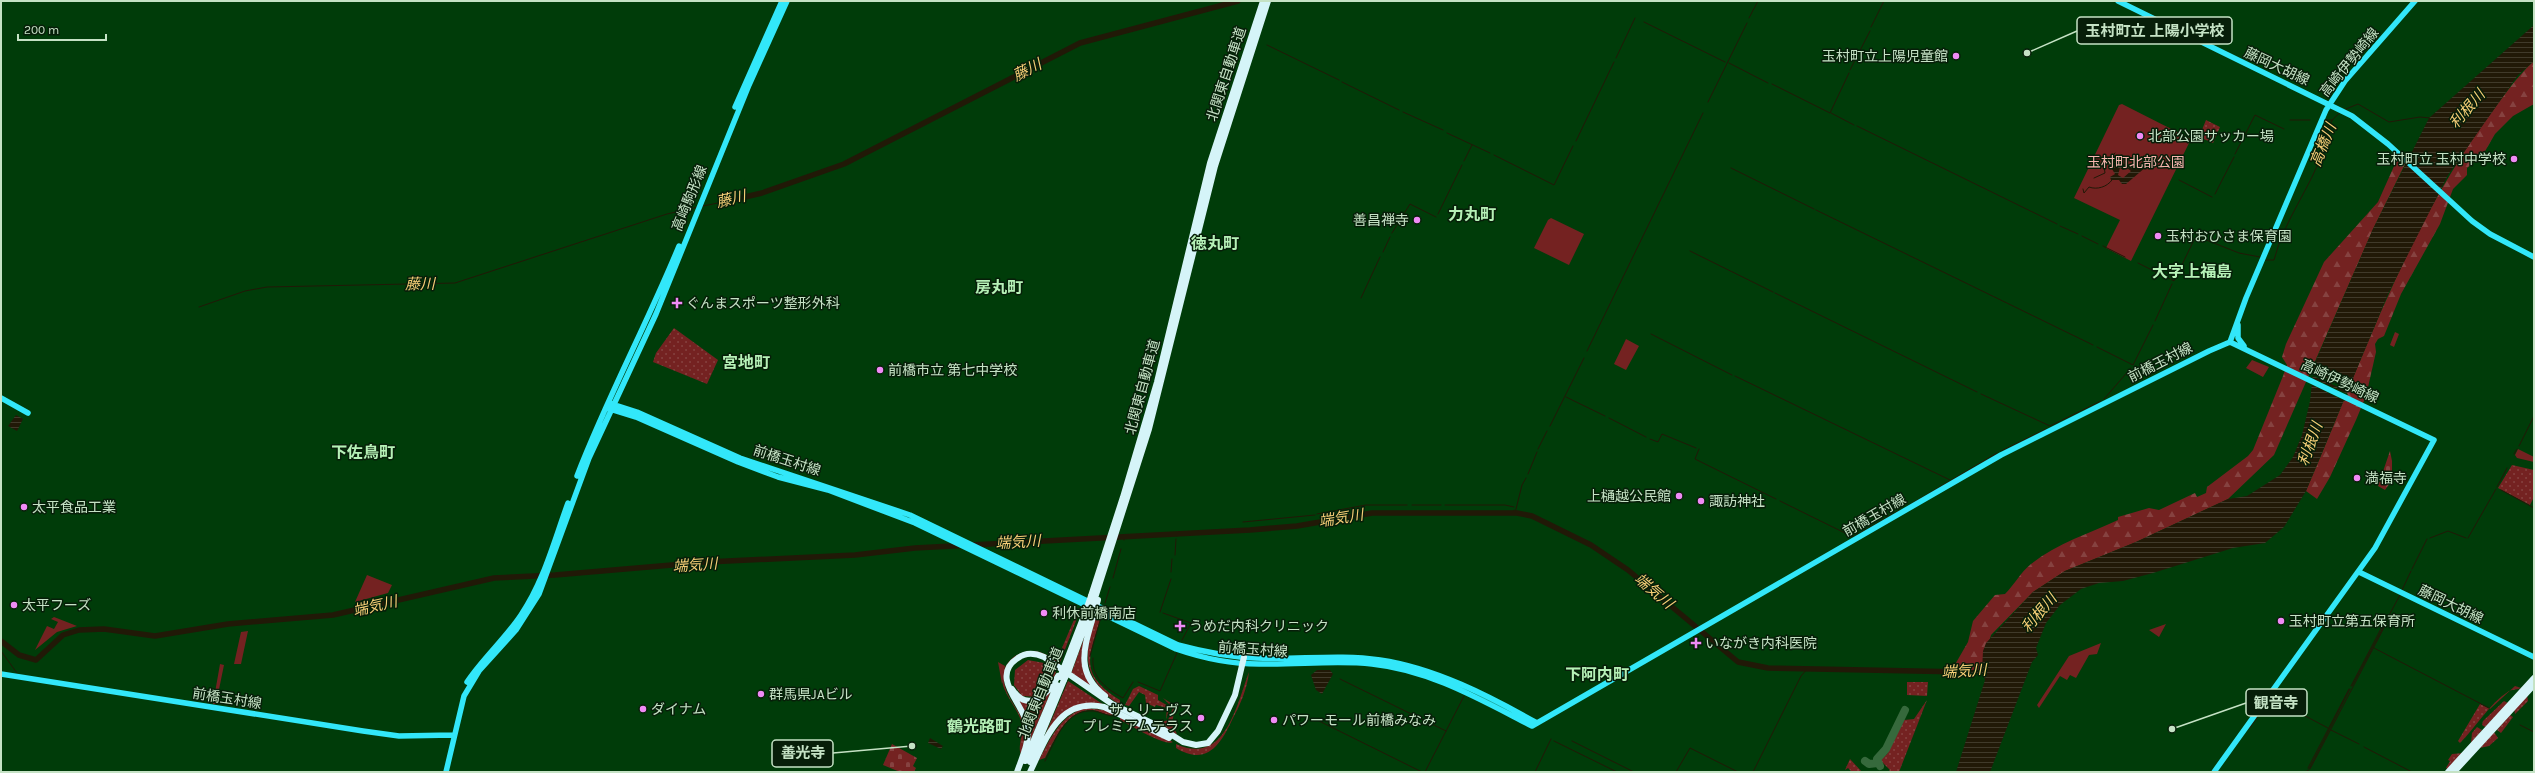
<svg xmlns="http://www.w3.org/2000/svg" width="2535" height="773" viewBox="0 0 2535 773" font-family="Karla,'Noto Sans JP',sans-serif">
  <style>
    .grass { fill: url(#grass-dots) }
    .forest { fill: url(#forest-firs) }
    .cemetery { fill: url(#cemetery-stones) }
    .park { fill: #742221 }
    .water { fill: url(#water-rules); fill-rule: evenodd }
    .pier { fill: #003c09 }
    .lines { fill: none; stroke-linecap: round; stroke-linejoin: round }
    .stream { stroke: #211907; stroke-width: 1 }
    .river { stroke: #211907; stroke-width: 5.5 }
    .taxiway { stroke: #36693c; stroke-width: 8 }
    .major { stroke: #32e7f9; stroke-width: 5.5 }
    .highway { stroke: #d5f4f8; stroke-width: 6 }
    .highway-bridge { stroke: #d5f4f8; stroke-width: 6 }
    .poi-dot { fill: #f08bf6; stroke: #071e09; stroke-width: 1.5 }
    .labels { text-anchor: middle; stroke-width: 3; stroke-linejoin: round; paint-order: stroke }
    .poi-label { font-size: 14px; fill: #c5e2c5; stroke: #071e09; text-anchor: start }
    .street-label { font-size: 14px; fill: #c5e2c5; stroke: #071e09 }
    .park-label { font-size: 14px; fill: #f7b6af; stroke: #071e09 }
    .water-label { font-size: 15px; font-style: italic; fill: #f6ce77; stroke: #071e09 }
    .quarter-label { font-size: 16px; font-weight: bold; fill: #b6f1b7; stroke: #071e09 }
    .leader { fill: none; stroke: #c5e2c5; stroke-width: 1.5 }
    .callout-dot { fill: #c5e2c5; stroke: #071e09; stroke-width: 1.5 }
    .callout { fill: #071e09; stroke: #c5e2c5; stroke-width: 1.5 }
    .callout-label { font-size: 15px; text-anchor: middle; font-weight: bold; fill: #c5e2c5 }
  </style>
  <defs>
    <pattern id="grass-dots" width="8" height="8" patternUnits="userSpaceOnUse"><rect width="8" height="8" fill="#742221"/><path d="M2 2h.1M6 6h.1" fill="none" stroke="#864240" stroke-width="1.8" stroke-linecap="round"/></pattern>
    <pattern id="forest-firs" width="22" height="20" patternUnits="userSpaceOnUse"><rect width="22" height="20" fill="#742221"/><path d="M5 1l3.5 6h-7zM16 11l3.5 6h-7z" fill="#864240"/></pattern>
    <pattern id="cemetery-stones" width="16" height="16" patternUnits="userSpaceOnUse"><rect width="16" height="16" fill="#742221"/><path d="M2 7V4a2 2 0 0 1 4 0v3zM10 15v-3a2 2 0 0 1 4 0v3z" fill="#864240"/></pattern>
    <pattern id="water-rules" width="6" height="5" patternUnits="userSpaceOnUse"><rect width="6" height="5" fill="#211907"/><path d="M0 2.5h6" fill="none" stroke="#403a2a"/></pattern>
  </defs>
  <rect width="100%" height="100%" fill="#003c09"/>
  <path class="grass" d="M2206 120 2220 127 2213 143 2199 137Z
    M674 328 718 360 707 384 653 362 656 353Z
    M2512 465 2534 470V497L2530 505 2498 488Z
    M1079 608H1081L1059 665 1046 655 1017 656 1004 682C1010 712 1034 714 1021 754 1017 748 1024 733 1022 724 1019 711 1009 701 1004 688 997 670 1013 650 1033 651 1040 651 1046 655 1053 657L1059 655Z
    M1096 616 1100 621C1087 660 1081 675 1120 700V704C1112 701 1104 693 1099 686 1081 664 1088 641 1096 616Z
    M1091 619 1083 648 1092 687 1071 674Z
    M1028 660 1044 663 1056 672 1051 686 1038 697 1022 696 1014 685 1015 670Z
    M1249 672C1247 689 1241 703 1233 718 1221 744 1207 767 1176 748V744C1225 766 1236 707 1249 672Z
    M1068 681 1104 705 1075 706 1043 740Z
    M1907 682H1928L1927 696 1907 695Z
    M1139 686 1158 695V700L1170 707 1166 719 1167 708 1156 705 1155 707 1146 703 1145 695 1139 692 1129 706 1125 705 1133 689Z
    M2515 686 2521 688C2518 690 2513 689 2509 691 2489 704 2476 727 2460 743L2458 741 2480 704 2490 709Z
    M1051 691 1028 746 1029 735 1013 694 1031 703 1041 701Z
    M2527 695 2528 701 2515 714 2514 709Z
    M1163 698 1174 705 1175 706 1172 724 1177 734 1170 732 1162 722 1168 720 1173 708Z
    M1927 700 1899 772H1888L1890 770 1880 760 1887 754 1904 720 1914 719Z
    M2504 701 2508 703 2485 727 2482 725 2483 721Z
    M1086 708 1104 710 1114 714C1108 717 1100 711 1093 710 1066 709 1056 738 1045 758L1039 760C1050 739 1061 714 1086 708Z
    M2510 715 2513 717 2501 733 2497 730Z
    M1120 717 1173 742C1166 747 1128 724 1120 720Z
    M2477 727 2482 730 2471 743 2472 733Z
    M2494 732 2498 738 2489 746 2480 748Z
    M2463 753 2448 769 2446 768 2450 761 2448 760 2452 754Z
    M1850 759 1862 772H1852L1848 768 1845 770Z"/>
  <path class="forest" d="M2534 61V104L2513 116 2495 134 2484 153 2467 168V175L2453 189 2440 224 2401 294 2384 336 2378 339 2375 344 2376 352 2366 396 2356 420 2330 477 2317 499 2306 491C2361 364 2405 232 2486 120 2502 99 2515 78 2534 61Z
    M2399 155 2406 162 2373 229 2274 455 2228 499 2136 542 2065 571 2033 592 1991 635 1982 670 1960 671 1953 668 1968 642 1973 621 1995 595 2005 594C2015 584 2020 573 2031 564 2056 544 2090 533 2118 520V517L2149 508 2159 510 2195 493 2197 497 2206 493 2207 487 2248 456 2253 450 2283 376 2287 365 2282 357 2286 344 2324 262 2378 202Z"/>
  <path class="cemetery" d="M2390 451 2392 461V480L2385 490 2378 486Z
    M892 744 917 758 913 766 916 768 914 772H900L883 765Z"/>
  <path class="park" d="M2122 104 2191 139 2131 261 2106 248 2120 220 2074 198 2119 105Z
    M1551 218 1584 234 1569 265 1534 248 1548 220Z
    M2395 332 2399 334 2394 347 2390 345Z
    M1626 339 1639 346 1626 370 1614 364Z
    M2252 360 2269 367 2263 377 2246 368Z
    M2518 449 2534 457V462L2517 458 2515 455Z
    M367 575 392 585 388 593 355 602Z
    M54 617 77 626 57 632 35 650 47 626 54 629 58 622 51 619Z
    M2166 624 2159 637 2149 630Z
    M248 631 241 664H234L241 632Z
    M2101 643 2097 654 2089 655 2076 678 2070 675 2067 680 2060 676 2039 708 2037 705 2069 656Z
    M998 662 1005 666 1002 684Z
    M220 664 224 665 216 704H213Z"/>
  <path class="water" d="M2534 25V61L2518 75 2448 175 2388 294 2306 491 2284 527 2265 543 2233 548 2153 573 2123 581 2099 583 2081 589 2060 605 2046 623 2036 648 2038 655 2032 662 1990 772H1956L1985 680 1983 674 1959 673 1963 670H1982L1983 651 1986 643 2033 592 2065 571 2136 542 2228 499 2247 496 2280 475 2293 457 2302 435 2310 401 2314 365 2373 229 2429 118Z
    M2115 160 2129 166 2131 163 2137 167H2146L2126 184H2122L2119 180H2111L2110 177 2115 174 2112 169 2116 167 2113 162ZM2120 168 2123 170 2127 168 2131 171 2123 178 2118 175Z
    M16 415 23 419 17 431 8 426Z
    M1317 670H1330L1333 674 1322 694 1316 690 1311 675Z
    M930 738 943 746 941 749 928 743Z"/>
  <path class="pier" d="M2311 372 2350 389 2349 392 2311 375Z
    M2310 377 2348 394 2345 401 2310 384Z"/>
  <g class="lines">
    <path class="stream" d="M1749 18 1758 1
      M1644 22 1725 62
      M1871 27 1884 1
      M1267 45 1339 80
      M1616 58 1635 18
      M1729 63 1768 83
      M1850 70 1870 31
      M1342 82 1399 110
      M1772 84 1830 113 1849 73
      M1708 102 1747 23
      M2346 109 2358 104 2389 122 2420 117 2430 118
      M1403 112 1443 130
      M1831 113 1854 125
      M2290 120H2310
      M2325 120H2332
      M1857 126 2057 224
      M1447 133 1490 153
      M1576 141 1614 62
      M2235 154 2255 115 2284 129
      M1494 155 1554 185 1573 146
      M2122 155 2123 157 2136 158 2156 165
      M1464 161 1472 145
      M1731 168 1814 209
      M2094 178 2105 173 2104 166 2115 153
      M2179 180 2212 197
      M2083 189 2084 193 2089 187C2097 190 2107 187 2112 180
      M2215 194 2234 157
      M703 206 723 202
      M1816 210 2093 345
      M1438 214 1462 165
      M2060 226 2078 234
      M1392 233 1410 204 1436 217
      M2082 236 2098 244
      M2196 236 2239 253 2260 257
      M2103 246 2125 257
      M1690 251 1773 292
      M1383 252 1390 237
      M2266 260H2274C2284 220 2310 189 2323 151 2327 136 2326 122 2340 113
      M2138 263 2174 281 2195 238
      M1775 293 1977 392
      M1361 298 1380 257
      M199 307 245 291 267 287 455 283 667 214 698 207
      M2155 321 2172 284
      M1651 334 1732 375
      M2097 347 2133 365 2153 325
      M1587 351 1703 113
      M1735 376 1950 480
      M1981 394 2050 426 2101 401
      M1566 397 1605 416
      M2104 399 2131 368
      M1609 418 1646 437
      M1550 426 1584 358
      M1650 439 1658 442 1662 434 1696 448
      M2519 446 2534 416
      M1538 449 1547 431
      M1699 449 1695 459 1776 499
      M2001 451 2046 429
      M2514 454 2517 449
      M1528 474 1537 452
      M2497 487 2507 468
      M2501 490 2534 508
      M1780 501 1853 537 1900 510
      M1412 505H1441
      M1445 505H1505L1514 507
      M1906 507 1997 453
      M1513 513 1514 510
      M1515 513 1522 485 1526 478
      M1317 514 1366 505H1407
      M1243 522 1315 515
      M1177 536V533
      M2430 538 2448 531 2466 538
      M2468 538 2496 489
      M1124 540V537
      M1175 555 1176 539
      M2412 569 2427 539
      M1171 572 1172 559
      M1113 578 1121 549
      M2402 590 2411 571
      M1105 603 1110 587
      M1160 612 1171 579
      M1163 613 1191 623 1182 640
      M2387 619 2400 595
      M2374 648 2489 708
      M1 651 17 673
      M1090 656 1101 617
      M1093 658C1091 678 1107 689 1123 698L1133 682
      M1340 679 1446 731
      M1138 682 1160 691 1177 653
      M2351 686 2385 621
      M2352 686 2386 622
      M1121 704V702
      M1319 721 1422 772
      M2520 725 2534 732
      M2249 729 2271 698 2328 728
      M2331 730 2359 744
      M1554 741 1617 772
      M1572 741 1634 772
      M2364 747 2412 772
      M1045 761C1055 741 1066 708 1094 711 1100 712 1106 715 1112 716L1115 715
      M2308 768 2349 689
      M2309 769 2350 689
      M2310 769 2387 622
      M2308 771 2310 772
      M1425 772 1464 696
      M1535 772 1551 739
      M1676 772 1690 748 1738 772
      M1753 772 1801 676 1808 668
      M2306 772V771
      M2307 772 2308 770"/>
    <path class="river" d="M723 202 762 193 844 164 1080 43 1238 1
      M1 641 19 655 36 660 63 635 79 630 104 629 155 636 228 624 333 615 494 578 555 575 707 562 855 555 915 548 1250 530 1297 526 1372 513H1517L1532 516 1591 545 1628 570 1738 662 1768 668 1965 672"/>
    <path class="taxiway" d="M1865 761 1869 764 1878 763
      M1880 766 1877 759 1886 749 1905 710"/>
    <path class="major" d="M2118 1 2352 116 2388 144 2472 221 2490 234 2534 257
      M735 107 782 1
      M2238 325V338L2244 346
      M2230 342 2246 298 2326 110 2345 81 2415 1
      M1 398 28 413
      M609 403 637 412 740 458 910 515 1178 645C1204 652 1229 657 1256 658 1297 660 1339 654 1380 660 1435 668 1489 696 1537 723
      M607 408 636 417 738 462 778 477 828 490 915 523 1176 649C1202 658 1231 664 1259 664 1297 665 1335 660 1372 664 1430 670 1481 700 1532 726L2001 455 2209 351 2230 342
      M577 476C607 398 647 324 679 246
      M2359 572 2534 657
      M1 674 363 731 399 736 453 735
      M467 682C483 658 505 639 521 615 544 581 554 541 568 503
      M446 772 464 696 479 671 516 630 539 594 589 458 656 314 749 85 787 1
      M2214 772 2375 548 2434 440 2230 342"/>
    <path class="highway" d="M1091 596 1123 497 1157 382 1210 163 1263 1
      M1095 598 1149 429 1215 166 1268 1
      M1093 617C1084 648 1075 673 1105 696
      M1064 667 1085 613
      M1069 670 1089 615
      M1012 689C1028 714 1049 694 1058 676
      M1025 761 1057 685
      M1030 762 1064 680
      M1017 772C1022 758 1029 743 1028 728 1026 706 988 677 1018 658 1026 652 1035 653 1044 657L1112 704 1158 726 1183 742 1196 745 1208 743 1218 731 1235 695 1244 657
      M1030 772C1046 739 1059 697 1104 707L1169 738
      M2448 772 2534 678
      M2454 772 2534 685"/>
    <path class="highway-bridge" d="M1085 613 1091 596
      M1089 615 1095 598
      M1093 617 1098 600
      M1060 677 1064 667
      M1064 680 1069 670"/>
  </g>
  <g class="poi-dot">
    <circle cx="1956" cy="56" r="4"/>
    <circle cx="2140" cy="136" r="4"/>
    <circle cx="2514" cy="159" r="4"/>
    <circle cx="1417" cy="220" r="4"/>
    <circle cx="2158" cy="236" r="4"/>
    <path d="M675 297h4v4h4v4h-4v4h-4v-4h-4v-4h4z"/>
    <circle cx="880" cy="370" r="4"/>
    <circle cx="2357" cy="478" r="4"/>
    <circle cx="1679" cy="496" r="4"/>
    <circle cx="1701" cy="501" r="4"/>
    <circle cx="24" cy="507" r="4"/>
    <circle cx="14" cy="605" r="4"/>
    <circle cx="1044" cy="613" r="4"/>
    <circle cx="2281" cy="621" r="4"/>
    <path d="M1178 620h4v4h4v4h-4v4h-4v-4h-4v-4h4z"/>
    <path d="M1694 637h4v4h4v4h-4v4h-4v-4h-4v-4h4z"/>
    <circle cx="761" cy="694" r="4"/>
    <circle cx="643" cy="709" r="4"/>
    <circle cx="1201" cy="718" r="4"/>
    <circle cx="1274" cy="720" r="4"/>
  </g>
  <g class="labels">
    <g class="poi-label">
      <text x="1948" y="61" text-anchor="end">玉村町立上陽児童館</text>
      <text x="2148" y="141">北部公園サッカー場</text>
      <text x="2506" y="164" text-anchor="end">玉村町立 玉村中学校</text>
      <text x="1409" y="225" text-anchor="end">善昌禅寺</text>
      <text x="2166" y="241">玉村おひさま保育園</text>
      <text x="686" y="308">ぐんまスポーツ整形外科</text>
      <text x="888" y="375">前橋市立 第七中学校</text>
      <text x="2365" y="483">満福寺</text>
      <text x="1671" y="501" text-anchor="end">上樋越公民館</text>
      <text x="1709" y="506">諏訪神社</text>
      <text x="32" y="512">太平食品工業</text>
      <text x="22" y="610">太平フーズ</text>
      <text x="1052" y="618">利休前橋南店</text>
      <text x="2289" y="626">玉村町立第五保育所</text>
      <text x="1189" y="631">うめだ内科クリニック</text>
      <text x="1705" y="648">いながき内科医院</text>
      <text x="769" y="699">群馬県JAビル</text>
      <text x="651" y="714">ダイナム</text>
      <text x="1193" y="715" text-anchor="end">ザ・リーヴス<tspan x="1193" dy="16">プレミアムテラス</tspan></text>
      <text x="1282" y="725">パワーモール前橋みなみ</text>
    </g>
    <g class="street-label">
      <text transform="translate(2349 62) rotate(-51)" y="5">高崎伊勢崎線</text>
      <text transform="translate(2277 66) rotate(25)" y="5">藤岡大胡線</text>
      <text transform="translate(1226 74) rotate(-72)" y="5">北関東自動車道</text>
      <text transform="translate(689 198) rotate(-68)" y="5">高崎駒形線</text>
      <text transform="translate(2160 362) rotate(-27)" y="5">前橋玉村線</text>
      <text transform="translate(2340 381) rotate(25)" y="5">高崎伊勢崎線</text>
      <text transform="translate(1142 387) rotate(-75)" y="5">北関東自動車道</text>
      <text transform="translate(787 460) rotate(18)" y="5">前橋玉村線</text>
      <text transform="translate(1874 515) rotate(-30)" y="5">前橋玉村線</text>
      <text transform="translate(2451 604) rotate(26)" y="5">藤岡大胡線</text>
      <text transform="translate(1253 649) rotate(4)" y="5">前橋玉村線</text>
      <text transform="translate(1040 693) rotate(-68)" y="5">北関東自動車道</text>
      <text transform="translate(227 698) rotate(9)" y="5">前橋玉村線</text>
    </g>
    <g class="park-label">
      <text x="2136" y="167">玉村町北部公園</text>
    </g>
    <g class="water-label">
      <text transform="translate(1027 70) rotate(-27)" y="5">藤川</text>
      <text transform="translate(2467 109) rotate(-49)" y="5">利根川</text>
      <text transform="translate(2323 145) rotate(-68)" y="5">高橋川</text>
      <text transform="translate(731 199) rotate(-13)" y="5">藤川</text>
      <text transform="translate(420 284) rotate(-1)" y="5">藤川</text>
      <text transform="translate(2310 444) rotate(-70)" y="5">利根川</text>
      <text transform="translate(1341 518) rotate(-9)" y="5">端気川</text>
      <text transform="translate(1018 542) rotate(-3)" y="5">端気川</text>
      <text transform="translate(695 565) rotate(-4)" y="5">端気川</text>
      <text transform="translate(1654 591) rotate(40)" y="5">端気川</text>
      <text transform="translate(375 606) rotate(-13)" y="5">端気川</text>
      <text transform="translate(2039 613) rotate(-50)" y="5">利根川</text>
      <text transform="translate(1964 671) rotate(-3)" y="5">端気川</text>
    </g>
    <g class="quarter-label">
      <text x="1472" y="220">力丸町</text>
      <text x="1215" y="249">徳丸町</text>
      <text x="2192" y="277">大字上福島</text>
      <text x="999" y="293">房丸町</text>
      <text x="746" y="368">宮地町</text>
      <text x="363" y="458">下佐鳥町</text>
      <text x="1597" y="680">下阿内町</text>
      <text x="979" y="732">鶴光路町</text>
    </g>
  </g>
  <path class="leader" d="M2027 53L2077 31M2172 729L2246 703M912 746L833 753"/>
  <g class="callout-dot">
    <circle cx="2027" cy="53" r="4"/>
    <circle cx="2172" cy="729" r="4"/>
    <circle cx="912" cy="746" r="4"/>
  </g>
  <g class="callout">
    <rect x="2077" y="17" width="155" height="27" rx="4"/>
    <rect x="2246" y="689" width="61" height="27" rx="4"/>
    <rect x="772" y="740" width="61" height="27" rx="4"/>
  </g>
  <g class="callout-label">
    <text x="2155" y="36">玉村町立 上陽小学校</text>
    <text x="2276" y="708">観音寺</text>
    <text x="803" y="758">善光寺</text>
  </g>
  <rect width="2535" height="773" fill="none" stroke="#c5e2c5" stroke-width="4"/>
  <path d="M18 34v6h88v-6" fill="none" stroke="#c5e2c5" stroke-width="2"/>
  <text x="24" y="34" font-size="12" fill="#c5e2c5" stroke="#071e09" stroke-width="3" paint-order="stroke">200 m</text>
</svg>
